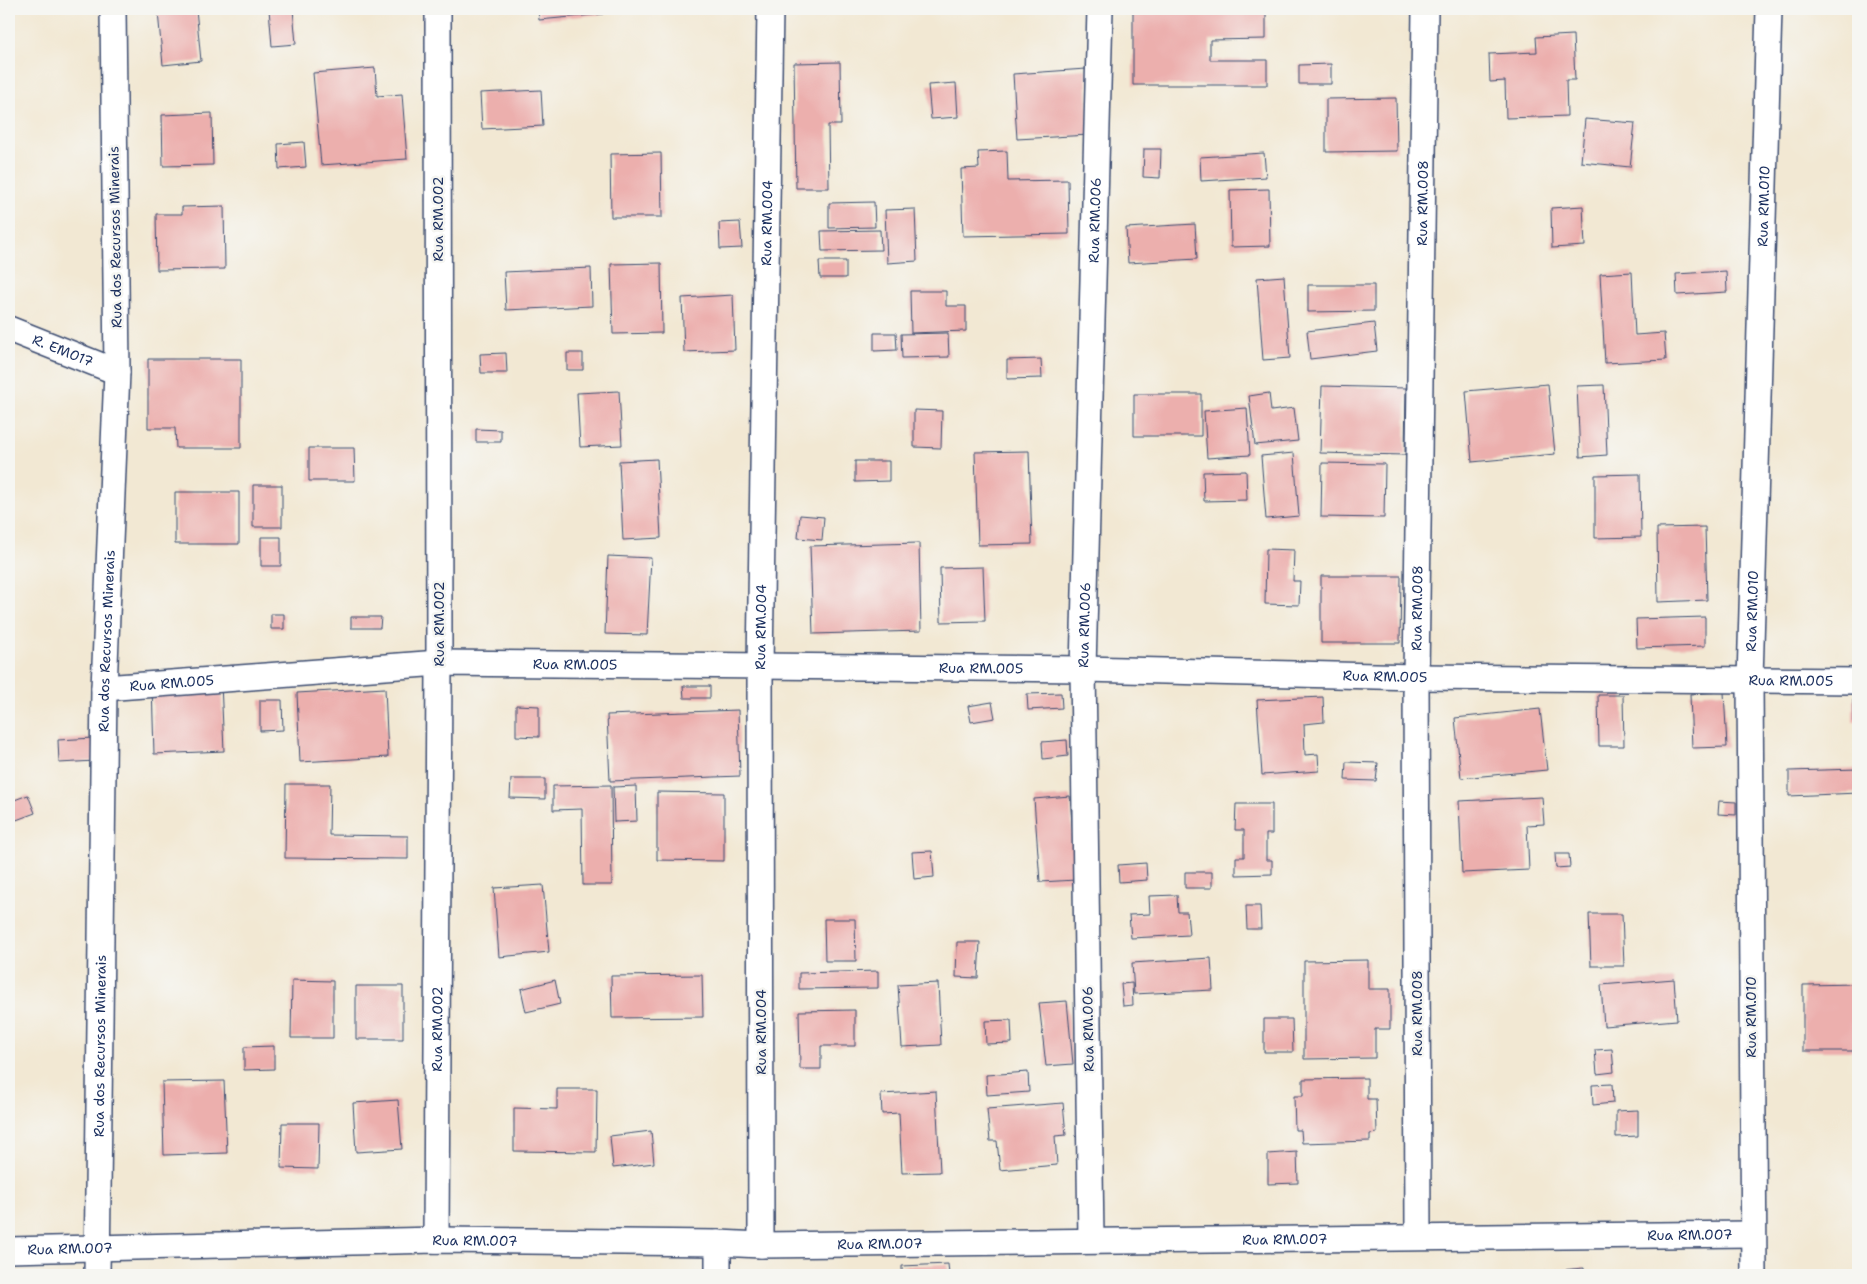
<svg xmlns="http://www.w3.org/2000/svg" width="1867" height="1284" viewBox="0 0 1867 1284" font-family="'Shantell Sans',sans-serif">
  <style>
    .building { fill: #ecafad }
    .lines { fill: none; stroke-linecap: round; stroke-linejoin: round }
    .minor-casing { stroke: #3b4b70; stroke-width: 28 }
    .minor { stroke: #fff; stroke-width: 25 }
    .labels { text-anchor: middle; stroke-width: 5; stroke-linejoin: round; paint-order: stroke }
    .street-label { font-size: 14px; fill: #1b2f5e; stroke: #f6f6f2 }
  </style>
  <rect width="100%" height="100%" fill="#f6f6f2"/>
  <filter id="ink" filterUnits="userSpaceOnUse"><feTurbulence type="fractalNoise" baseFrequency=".02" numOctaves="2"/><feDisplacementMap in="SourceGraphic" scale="10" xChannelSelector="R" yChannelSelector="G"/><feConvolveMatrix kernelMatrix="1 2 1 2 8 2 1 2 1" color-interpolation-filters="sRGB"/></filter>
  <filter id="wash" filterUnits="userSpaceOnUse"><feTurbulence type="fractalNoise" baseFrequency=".0096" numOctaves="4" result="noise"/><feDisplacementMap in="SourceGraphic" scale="20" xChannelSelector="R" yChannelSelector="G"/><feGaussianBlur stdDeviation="1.12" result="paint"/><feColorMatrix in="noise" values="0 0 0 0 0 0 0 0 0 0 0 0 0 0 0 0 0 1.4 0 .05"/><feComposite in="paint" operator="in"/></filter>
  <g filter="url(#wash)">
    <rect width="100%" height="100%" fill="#f2e8d3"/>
    <g id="blocks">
      <path class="building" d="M196 9 201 61 163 65 158 12Z
        M269 9H293L296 44 272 46Z
        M538 9H603V14L539 20Z
        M1133 9H1266V39L1210 40V60H1267V85H1133Z
        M1573 35 1575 80H1566L1567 116 1506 118 1505 81 1490 82 1489 54 1537 52 1536 37Z
        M840 62 841 125H828L829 188H796L794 63Z
        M1331 64V84H1299V65Z
        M375 68 377 96 402 94 407 159 321 165 313 73Z
        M1086 69 1089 135 1017 139 1013 74Z
        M956 83 958 117 931 119 928 85Z
        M541 90 543 126 482 129 480 93Z
        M1396 98 1397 151 1326 152V99Z
        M212 113 213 165 163 166 162 115Z
        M1585 119 1635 123 1630 167 1581 162Z
        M304 142 306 167 279 169 278 144Z
        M1144 149H1161L1160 178 1143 177Z
        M1007 151 1008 181 1068 180 1069 234 963 236 961 169 979 168 978 152Z
        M661 153 662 217H611L610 154Z
        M1264 153 1266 177 1201 181 1200 157Z
        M1269 189 1270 246 1231 247 1230 190Z
        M874 202 875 227 829 228V203Z
        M224 206 225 269 157 270 156 214H182V207Z
        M1583 206 1585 246 1552 248 1551 208Z
        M915 209 917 261 887 263 885 210Z
        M740 222 742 248 720 249 719 223Z
        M1195 224 1197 259 1128 263 1126 228Z
        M880 230 881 250 822 251 821 231Z
        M819 261H846V278H820Z
        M661 263 662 333 613 334 611 264Z
        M591 268 592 306 506 310 504 272Z
        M1726 271 1727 292 1677 295 1676 274Z
        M1632 272 1635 335 1664 333 1666 360 1605 363 1600 274Z
        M1284 276 1290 358 1263 360 1257 278Z
        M1308 285H1374V311L1308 312Z
        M910 291H946V306H966V331L911 333Z
        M733 295 735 350 684 352 682 298Z
        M1374 323 1377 351 1310 359 1307 331Z
        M874 333H896L897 350 874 351Z
        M948 333 949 357 902 358 901 334Z
        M506 353 507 373H481L480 354Z
        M567 353H583V370H567Z
        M148 359H241V448H176L175 428H148Z
        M1041 359 1042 378 1007 379V360Z
        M1548 384 1555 454 1472 462 1466 391Z
        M1604 385 1607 455 1580 457 1577 386Z
        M1322 386 1406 388 1405 455 1320 453Z
        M619 391 622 445 580 447 577 393Z
        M1269 393 1271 411 1294 408 1298 441 1255 445 1249 396Z
        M1134 394H1201V436H1134Z
        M1247 408 1250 455 1207 458 1204 411Z
        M914 410 942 411 941 448 914 447Z
        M476 429 501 430V442H476Z
        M309 448H354L355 481H309Z
        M1029 451 1032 544 978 545 975 452Z
        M1294 453 1299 516 1266 519 1261 456Z
        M657 459 661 538 623 540 619 461Z
        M855 461H889V481L855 482Z
        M1322 463 1385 464 1384 518 1321 517Z
        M1246 471 1247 500 1204 501 1203 472Z
        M1640 474 1641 537 1595 538V475Z
        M253 485H282V527H253Z
        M175 492H239V544H175Z
        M800 515 824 517 822 540 798 538Z
        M1705 527 1707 600 1658 602 1657 528Z
        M261 537H281V566H261Z
        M919 543 921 631 813 634 810 546Z
        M1266 549 1294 550 1293 581H1300L1299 605 1265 604Z
        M608 556 651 558 647 635 605 634Z
        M983 567 985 621 941 622 940 568Z
        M1321 576H1401L1400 643H1321Z
        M271 614H284V629H271Z
        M351 617H381L380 628H351Z
        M1705 617V646L1637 648 1636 619Z
        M221 683 224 751 154 754 152 685Z
        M683 686H710V698H684Z
        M385 688 388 757 300 762 297 693Z
        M1724 692 1727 747 1692 748 1690 694Z
        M1061 693 1062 708 1028 710 1027 694Z
        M1598 695H1623L1624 746H1599Z
        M1323 697 1324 722 1304 724 1305 755 1318 754 1319 771 1262 775 1257 700Z
        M1858 699V722H1853V700Z
        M260 700H282L283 730 260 731Z
        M992 702 995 718 971 722 968 706Z
        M516 705 539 706V737L516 736Z
        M1540 709 1547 770 1461 778 1455 718Z
        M738 710 740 776 610 781 607 715Z
        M94 738 95 761 59 763 58 740Z
        M1067 740 1068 756 1043 759 1042 742Z
        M1346 762 1378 763 1376 781 1345 780Z
        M1858 769V793L1789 796V771Z
        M511 779H545V799L510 798Z
        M286 784H330L329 835 408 836V859L285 858Z
        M611 785 612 885H583L582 809 553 810V786Z
        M636 786 637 821 614 822 613 787Z
        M657 792 724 793V861L657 860Z
        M28 795 35 813 11 822 9 802Z
        M1070 796 1076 880 1040 882 1034 799Z
        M1542 797 1544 824 1527 825 1529 870 1462 873 1459 801Z
        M1719 801 1736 802V815L1718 814Z
        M1236 804H1272V834H1266V860H1272V874L1236 875V857H1244V830H1235Z
        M932 851 934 877 914 879 912 852Z
        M1555 854H1569L1570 867 1556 868Z
        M1146 863 1147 880 1119 882 1118 865Z
        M1185 872H1212V888H1185Z
        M543 885 549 952 499 957 494 888Z
        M1177 895 1178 912H1187L1189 935 1131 938 1129 915 1150 914 1149 896Z
        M1246 906H1260L1261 929H1247Z
        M1589 914H1622L1624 966H1591Z
        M824 919H855L856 961H825Z
        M957 942H980L978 978 956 977Z
        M1211 958 1213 990 1134 994 1132 963Z
        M1368 960V989H1390V1029H1375V1058L1304 1059V961Z
        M878 971V988L799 989V973Z
        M702 975 703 1017 612 1018 611 976Z
        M1674 979 1677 1020 1604 1026 1601 985Z
        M292 980 333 981V1038H291Z
        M555 980 560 1004 526 1012 521 989Z
        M938 983 941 1045 902 1047 898 985Z
        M1132 983 1133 1005 1123 1006 1121 984Z
        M1858 984V1051H1803V985Z
        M356 986H403V1039H356Z
        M1067 1001 1073 1064 1046 1066 1039 1003Z
        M855 1010V1046H821V1069H800L799 1011Z
        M1264 1019H1292L1293 1052H1264Z
        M1011 1020 1012 1043 986 1044 985 1021Z
        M274 1046V1069L244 1070V1047Z
        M1612 1049 1614 1072 1597 1074 1595 1050Z
        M1028 1072 1029 1092 987 1095 986 1075Z
        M1367 1078V1099H1376L1377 1133 1370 1134V1141L1302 1143 1301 1130H1295L1294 1096H1303V1079Z
        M224 1081 227 1153 164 1155 162 1082Z
        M1612 1084 1613 1103 1593 1105 1592 1085Z
        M557 1089H597L596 1152 514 1151V1108L557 1109Z
        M936 1091 940 1172 902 1173 899 1113 882 1114 881 1094Z
        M398 1100 402 1149 356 1152 353 1103Z
        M1063 1103 1066 1135 1055 1136 1057 1165 1000 1170 997 1141H990L987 1109Z
        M1638 1110V1136L1616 1137V1111Z
        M282 1123H319L318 1169 281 1168Z
        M651 1131 654 1163 613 1168 610 1136Z
        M1297 1152 1298 1183 1268 1184V1154Z
        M948 1264 949 1275H902V1266Z
        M1584 1268V1275H1515V1274Z"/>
    </g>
  </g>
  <g filter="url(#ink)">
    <use href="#blocks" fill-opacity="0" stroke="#3b4b70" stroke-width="1"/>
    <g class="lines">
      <defs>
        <g id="minor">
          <path id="s1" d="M9 329 117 372"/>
          <path id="s2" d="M104 688 439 663 1083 669 1416 677 1858 681"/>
          <path id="s3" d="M1418 1237 1416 677 1425 9"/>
          <path id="s4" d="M436 1240 439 663 438 9"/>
          <path id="s5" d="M1091 1240 1083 669 1100 9"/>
          <path d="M718 1243V1275"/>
          <path id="s6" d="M761 1245 760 666 770 9"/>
          <path id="s7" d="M9 1250 436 1240 718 1243 761 1245 1752 1234"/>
          <path id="s8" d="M97 1275 104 688 117 372 113 9"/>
          <path id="s9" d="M1754 1275 1750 680 1769 9"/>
        </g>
      </defs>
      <use href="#minor" class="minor-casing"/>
      <use href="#minor" class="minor"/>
    </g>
  </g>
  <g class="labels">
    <g class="street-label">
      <text dy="5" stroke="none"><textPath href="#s3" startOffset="1034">Rua RM.008</textPath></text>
      <text dy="5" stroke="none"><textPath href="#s9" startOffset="1069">Rua RM.010</textPath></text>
      <text transform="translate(438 219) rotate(-90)" y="5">Rua RM.002</text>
      <text dy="5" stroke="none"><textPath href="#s5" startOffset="1020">Rua RM.006</textPath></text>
      <text dy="5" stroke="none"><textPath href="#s6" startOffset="1022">Rua RM.004</textPath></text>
      <text transform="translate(115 237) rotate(-91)" y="5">Rua dos Recursos Minerais</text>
      <text dy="5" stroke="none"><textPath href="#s1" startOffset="58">R. EM017</textPath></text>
      <text dy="5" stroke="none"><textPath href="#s3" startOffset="629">Rua RM.008</textPath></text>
      <text dy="5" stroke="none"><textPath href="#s9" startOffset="664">Rua RM.010</textPath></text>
      <text transform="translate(439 624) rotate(-90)" y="5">Rua RM.002</text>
      <text dy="5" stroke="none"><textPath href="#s5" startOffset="615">Rua RM.006</textPath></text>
      <text dy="5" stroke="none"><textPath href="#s6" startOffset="618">Rua RM.004</textPath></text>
      <text dy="5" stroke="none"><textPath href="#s8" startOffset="634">Rua dos Recursos Minerais</textPath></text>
      <text dy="5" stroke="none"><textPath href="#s2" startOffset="472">Rua RM.005</textPath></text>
      <text dy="5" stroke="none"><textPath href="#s2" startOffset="878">Rua RM.005</textPath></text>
      <text dy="5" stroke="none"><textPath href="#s2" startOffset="1282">Rua RM.005</textPath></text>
      <text dy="5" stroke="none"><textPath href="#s2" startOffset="1688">Rua RM.005</textPath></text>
      <text dy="5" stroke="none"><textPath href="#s2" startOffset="68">Rua RM.005</textPath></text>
      <text transform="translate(1417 1013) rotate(-90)" y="5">Rua RM.008</text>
      <text transform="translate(1751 1017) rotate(-90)" y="5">Rua RM.010</text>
      <text dy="5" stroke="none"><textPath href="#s4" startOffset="211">Rua RM.002</textPath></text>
      <text transform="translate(1088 1029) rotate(-91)" y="5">Rua RM.006</text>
      <text transform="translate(761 1032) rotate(-90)" y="5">Rua RM.004</text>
      <text dy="5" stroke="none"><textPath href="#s8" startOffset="229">Rua dos Recursos Minerais</textPath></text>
      <text dy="5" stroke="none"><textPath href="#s7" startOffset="1681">Rua RM.007</textPath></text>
      <text dy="5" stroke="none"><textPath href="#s7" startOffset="1276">Rua RM.007</textPath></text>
      <text dy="5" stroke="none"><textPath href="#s7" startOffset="466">Rua RM.007</textPath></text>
      <text dy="5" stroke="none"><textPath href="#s7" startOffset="871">Rua RM.007</textPath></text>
      <text dy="5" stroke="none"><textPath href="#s7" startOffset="61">Rua RM.007</textPath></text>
    </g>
  </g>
  <rect width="1867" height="1284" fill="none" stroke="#f6f6f2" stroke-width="30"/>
</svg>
